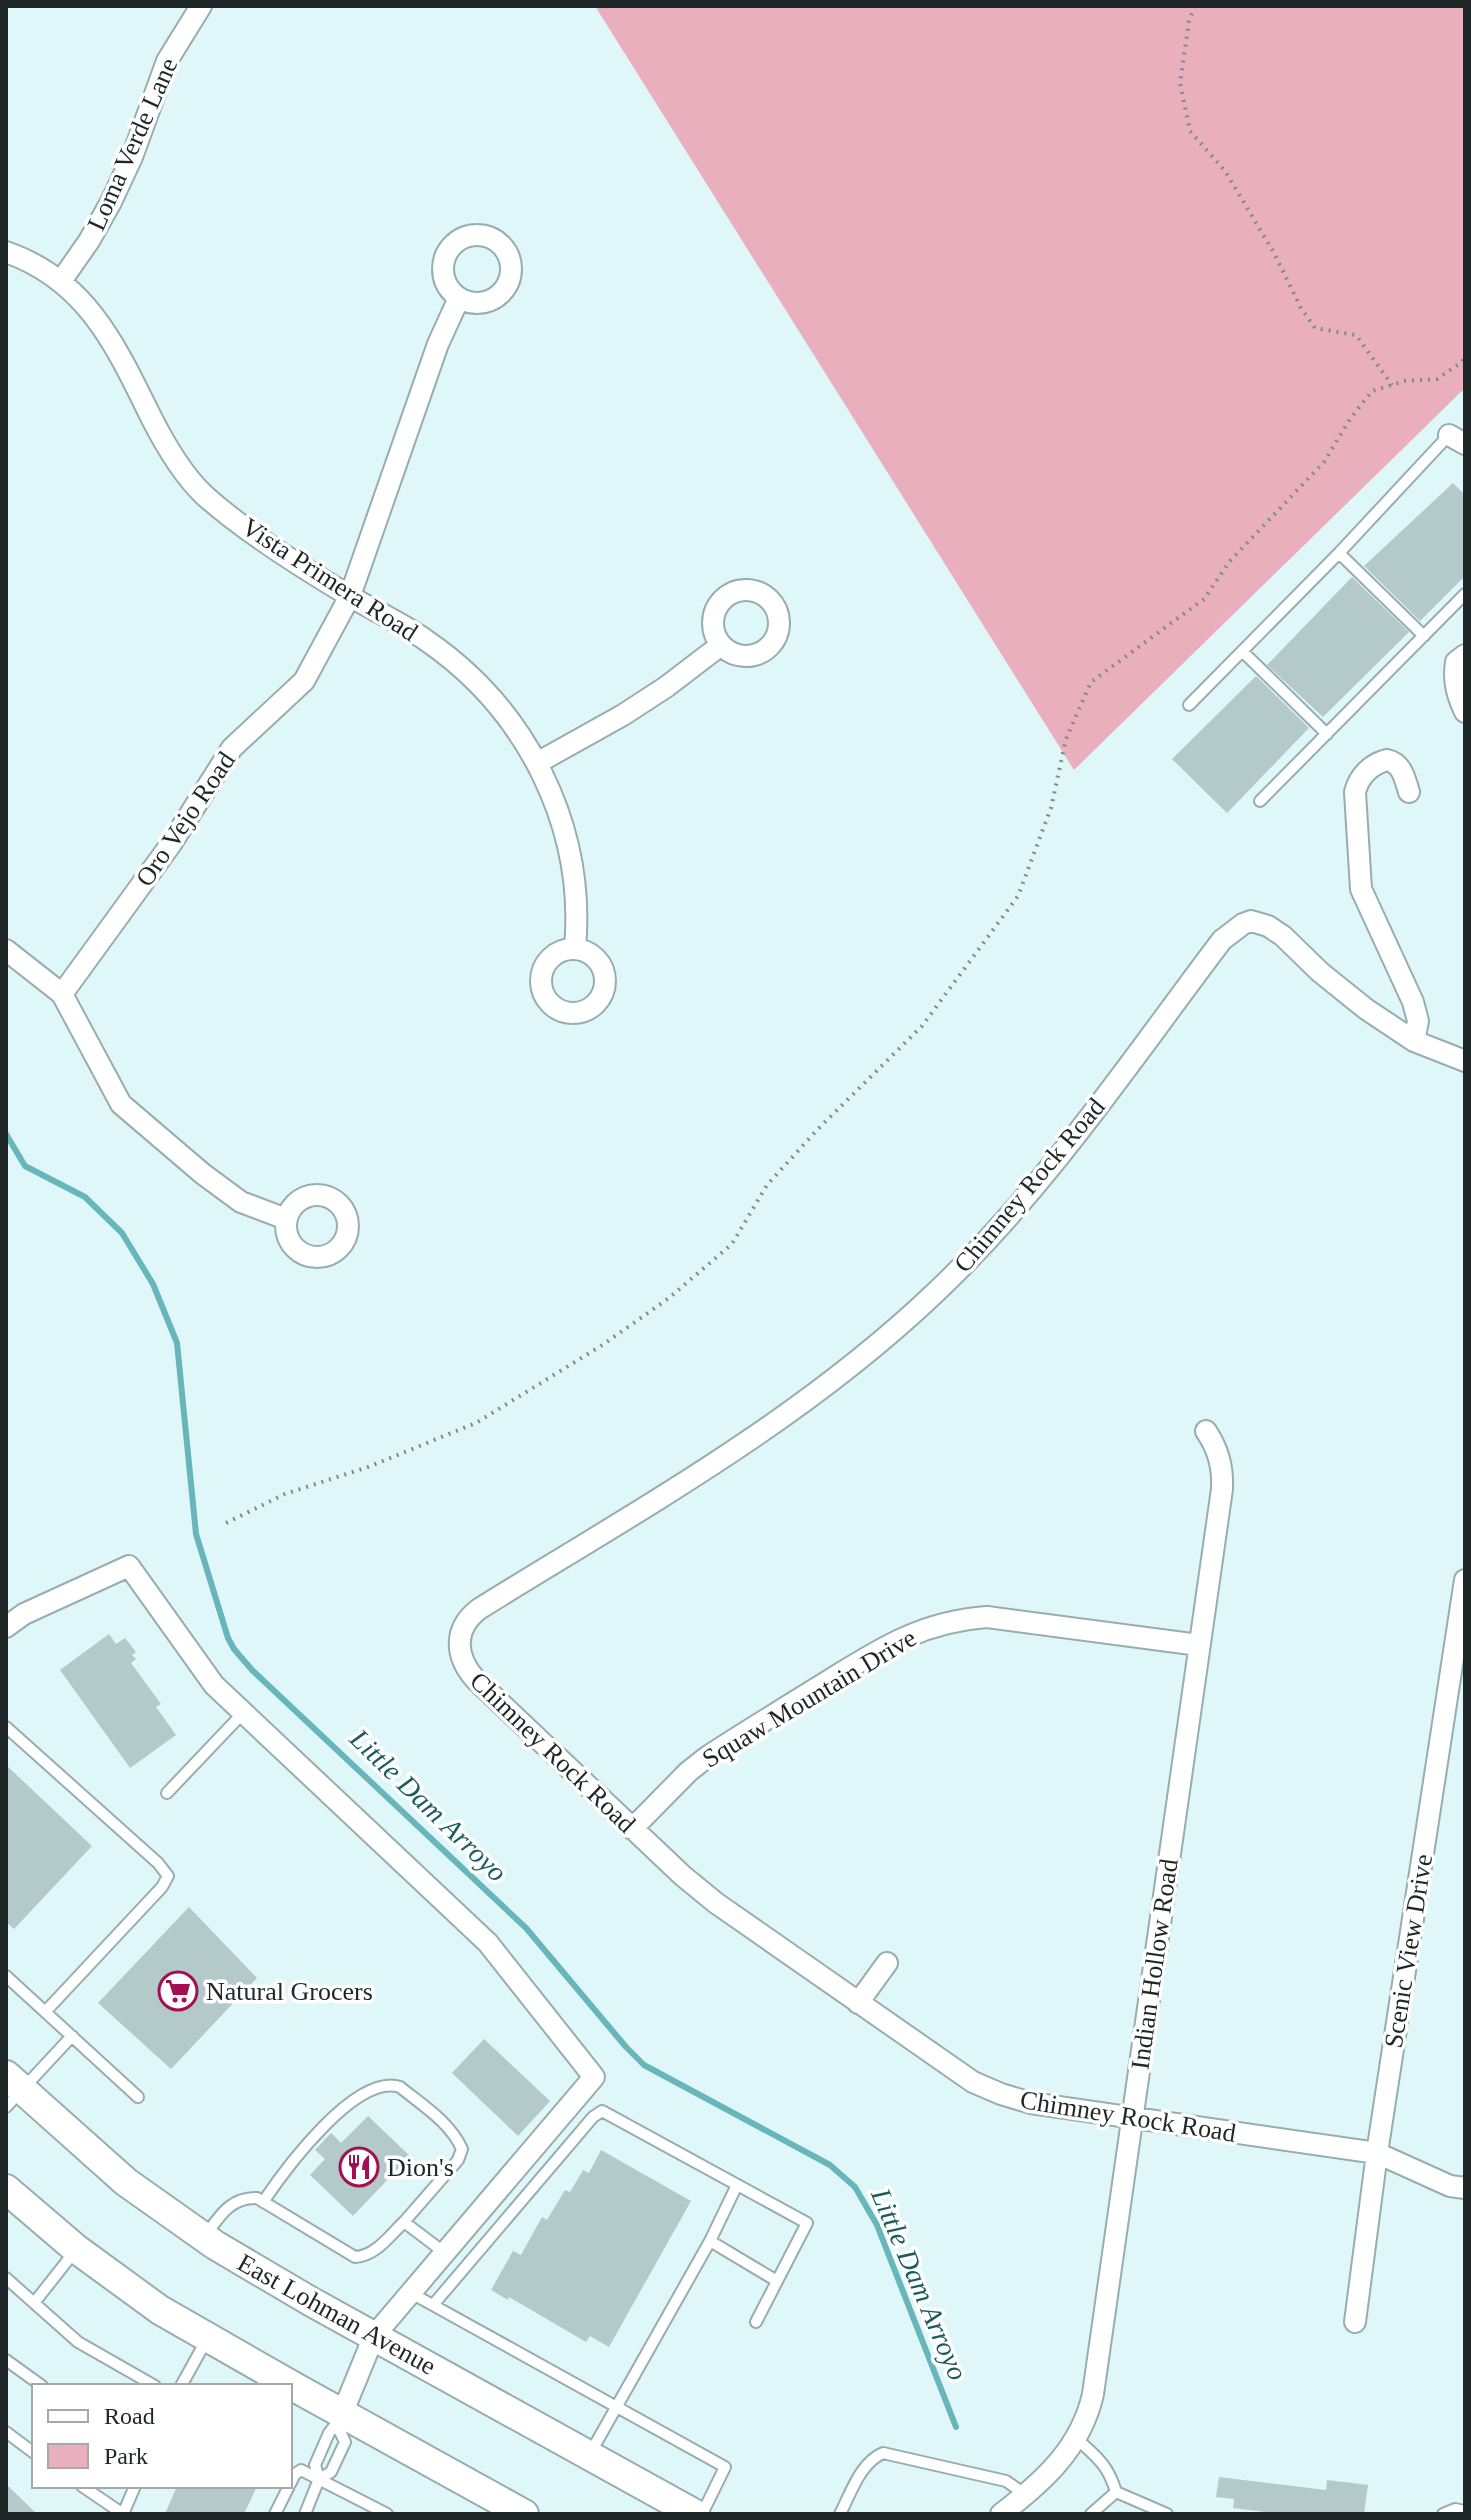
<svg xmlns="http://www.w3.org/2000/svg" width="1471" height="2520" viewBox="0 0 1471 2520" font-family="'Times New Roman',serif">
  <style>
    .green { fill: #e9afbd }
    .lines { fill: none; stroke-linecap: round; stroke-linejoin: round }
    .stream { stroke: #68b5bb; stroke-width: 6 }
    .building { fill: #b3c9ca }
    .lane-casing { stroke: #98adaf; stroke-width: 14 }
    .street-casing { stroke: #98adaf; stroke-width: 24 }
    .secondary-casing { stroke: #98adaf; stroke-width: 32 }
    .path { stroke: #7d8c8d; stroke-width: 4; stroke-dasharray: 2 6; stroke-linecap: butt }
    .lane { stroke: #fff; stroke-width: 10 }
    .street { stroke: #fff; stroke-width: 20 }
    .secondary { stroke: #fff; stroke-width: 28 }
    .labels { text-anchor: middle; stroke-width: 7; stroke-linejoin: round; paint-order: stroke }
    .street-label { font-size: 26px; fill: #1e2627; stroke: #fff }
    .poi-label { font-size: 26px; fill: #1e2627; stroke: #fff; text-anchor: start }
    .water-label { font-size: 28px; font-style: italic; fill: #1a5c60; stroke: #fff }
  </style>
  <rect width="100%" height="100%" fill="#e0f7f9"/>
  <path class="green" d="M595 6H1465V388L1074 770Z"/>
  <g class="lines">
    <path class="stream" d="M6 1134 25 1166 85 1197 122 1233 153 1284 177 1343 196 1534 228 1638 234 1649 252 1670 526 1928 626 2047 644 2065 830 2165 855 2187 877 2225 956 2427"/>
  </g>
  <path class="building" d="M1453 483 1465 495V576L1420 621 1364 566Z
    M1352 577 1409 632 1323 717 1267 665Z
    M1256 676 1309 728 1227 813 1172 759Z
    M109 1634 116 1644 125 1638 136 1652 132 1655 136 1659 131 1663 161 1704 156 1707 176 1735 130 1768 60 1670Z
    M6 1765 92 1846 14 1929 6 1922Z
    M189 1907 257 1978 171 2069 98 2003Z
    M484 2039 550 2101 518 2136 452 2073Z
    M368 2116 410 2156 353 2216 310 2175 325 2159 315 2150 331 2133 341 2143Z
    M601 2150 691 2201 609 2347 590 2336 586 2342 509 2297 508 2300 491 2290 513 2251 521 2255 542 2217 547 2220 565 2190 570 2192 583 2170 589 2173Z
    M1219 2477 1326 2490 1327 2480 1368 2485 1364 2514H1264L1265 2512 1233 2508 1234 2499 1216 2497Z
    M6 2484 37 2514H6Z
    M177 2486H257L244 2514H165Z"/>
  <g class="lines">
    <defs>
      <path id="lane" d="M1339 553 1424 636
        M1242 651 1327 734
        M1189 705 1339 553 1449 435
        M1260 801 1465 594
        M6 1727 158 1863 168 1876 162 1887 45 2012
        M167 1793 243 1713
        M6 1976 138 2097
        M6 2107 72 2036
        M737 2185 710 2241 777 2281
        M263 2202C286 2168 356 2073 400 2087 422 2105 450 2122 462 2149L458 2160 404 2222
        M205 2236C219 2217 230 2197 257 2198L355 2257C376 2256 390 2235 404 2222L445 2253
        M6 2278 78 2342 155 2386
        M411 2293 725 2467 702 2514
        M34 2303 75 2251
        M433 2305 593 2117 602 2111 807 2223 756 2322
        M6 2360 42 2386
        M181 2386 207 2339
        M6 2432 34 2453
        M1076 2438C1097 2457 1108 2465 1116 2492L1091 2514
        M591 2452 710 2241
        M319 2479 315 2465 329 2433 339 2420
        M290 2484 295 2474 301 2470 387 2514
        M82 2486 123 2514
        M1116 2492 1167 2514
        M123 2514 135 2486
        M275 2514 289 2486
        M305 2514 319 2479 331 2472 345 2442 337 2425
        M840 2514C851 2493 860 2463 883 2453L1006 2481 1026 2495
        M1443 2514 1455 2509 1465 2511"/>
      <path id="street" d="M443 269a34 34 0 1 1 68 0a34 34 0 1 1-68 0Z
        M6 252C86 280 115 344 150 415 164 443 181 473 204 495 244 531 301 567 348 595 374 611 402 623 427 641 527 710 586 827 575 948
        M61 281 89 241 111 202 132 157 167 61 201 6
        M1449 435 1465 444
        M713 623a33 33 0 1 1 66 0a33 33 0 1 1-66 0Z
        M1465 655 1456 662C1453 681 1457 695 1465 712
        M537 763 623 715 666 687 721 645
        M1409 792C1405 779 1402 763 1387 760 1371 764 1359 776 1355 792L1361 889 1413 1002 1418 1021 1414 1041
        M541 981a32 32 0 1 1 64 0a32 32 0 1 1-64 0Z
        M6 950 62 994 121 1104 203 1174 241 1202 286 1219
        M62 994 171 844 232 748 304 681 350 596 438 344 459 298
        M1465 1061 1414 1041 1366 1009 1320 972 1283 936 1268 926 1251 921 1243 924 1222 940C1131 1060 1046 1188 936 1292 801 1421 637 1511 479 1609 453 1629 455 1656 475 1679L683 1876 716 1903 973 2082 1001 2094 1031 2103 1377 2153 1450 2186 1465 2188
        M286 1226a31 31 0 1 1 62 0a31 31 0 1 1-62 0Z
        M6 1627 24 1614 129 1566 214 1685 488 1943 594 2077 374 2336 342 2414
        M632 1829 688 1772 707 1757C742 1734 777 1713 812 1691 871 1655 915 1622 987 1617L1199 1645
        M858 2003 887 1963
        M1355 2322 1377 2153 1465 1580
        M1001 2514C1043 2482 1081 2448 1093 2394L1222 1489C1223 1466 1218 1449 1206 1431"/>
      <path id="secondary" d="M6 2075 126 2182 215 2245 310 2301 695 2514
        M6 2189 75 2248 160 2310 298 2389 524 2514"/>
    </defs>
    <use href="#lane" class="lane-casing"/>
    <use href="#street" class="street-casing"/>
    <use href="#secondary" class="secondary-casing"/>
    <path class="path" d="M1195 6 1189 21 1180 83 1190 131 1225 171 1274 253 1301 308 1315 328 1356 335 1392 385
      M226 1523 285 1494 368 1467 476 1423 604 1344 669 1298 732 1244 767 1185 817 1130 922 1026 1018 896 1051 808 1066 739 1091 682 1204 599 1230 561 1324 462 1350 419 1372 391 1405 381 1437 379 1462 362 1465 355"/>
    <use href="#lane" class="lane"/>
    <use href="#street" class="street"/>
    <use href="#secondary" class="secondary"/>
  </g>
  <defs>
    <symbol id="supermarket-ring" viewBox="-11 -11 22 22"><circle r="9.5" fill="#fff" stroke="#a30f50" stroke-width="1.5"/><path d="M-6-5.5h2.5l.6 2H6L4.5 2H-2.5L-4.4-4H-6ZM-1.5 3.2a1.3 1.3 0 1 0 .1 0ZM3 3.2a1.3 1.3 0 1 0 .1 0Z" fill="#a30f50"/></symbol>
    <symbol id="restaurant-ring" viewBox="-11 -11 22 22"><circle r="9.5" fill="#fff" stroke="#a30f50" stroke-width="1.5"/><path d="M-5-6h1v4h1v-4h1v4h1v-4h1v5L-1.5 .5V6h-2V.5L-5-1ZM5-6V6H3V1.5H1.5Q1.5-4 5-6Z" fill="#a30f50"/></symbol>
  </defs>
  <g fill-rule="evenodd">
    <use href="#supermarket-ring" x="156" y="1969" width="44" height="44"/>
    <use href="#restaurant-ring" x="337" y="2145" width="44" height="44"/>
  </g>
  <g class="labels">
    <g class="street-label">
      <text transform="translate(132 144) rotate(-66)" y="9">Loma Verde Lane</text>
      <text transform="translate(330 579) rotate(33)" y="9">Vista Primera Road</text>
      <text transform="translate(185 819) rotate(-56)" y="9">Oro Vejo Road</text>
      <text transform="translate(1029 1185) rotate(-50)" y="9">Chimney Rock Road</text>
      <text transform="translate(809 1698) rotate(-31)" y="9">Squaw Mountain Drive</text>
      <text transform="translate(553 1752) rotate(44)" y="9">Chimney Rock Road</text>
      <text transform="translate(1408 1951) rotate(-81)" y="9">Scenic View Drive</text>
      <text transform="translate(1154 1964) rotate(-82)" y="9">Indian Hollow Road</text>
      <text transform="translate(1128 2116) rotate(9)" y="9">Chimney Rock Road</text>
      <text transform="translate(337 2314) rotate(29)" y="9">East Lohman Avenue</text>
    </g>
    <g class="poi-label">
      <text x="206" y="2000">Natural Grocers</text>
      <text x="387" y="2176">Dion's</text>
    </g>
    <g class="water-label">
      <text transform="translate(429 1805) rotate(44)" y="10">Little Dam Arroyo</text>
      <text transform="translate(920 2284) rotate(67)" y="10">Little Dam Arroyo</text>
    </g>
  </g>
  <rect width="1471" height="2520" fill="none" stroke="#1e2627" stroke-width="16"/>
  <rect x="32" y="2384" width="260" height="104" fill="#ffffff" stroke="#a5a8a9" stroke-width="2"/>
  <rect x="48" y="2410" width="40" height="12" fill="#ffffff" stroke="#a5a8a9" stroke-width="2"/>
  <text x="104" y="2424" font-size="24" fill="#1e2627">Road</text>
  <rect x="48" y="2444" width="40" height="24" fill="#e9afbd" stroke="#a5a8a9" stroke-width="2"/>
  <text x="104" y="2464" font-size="24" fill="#1e2627">Park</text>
</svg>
